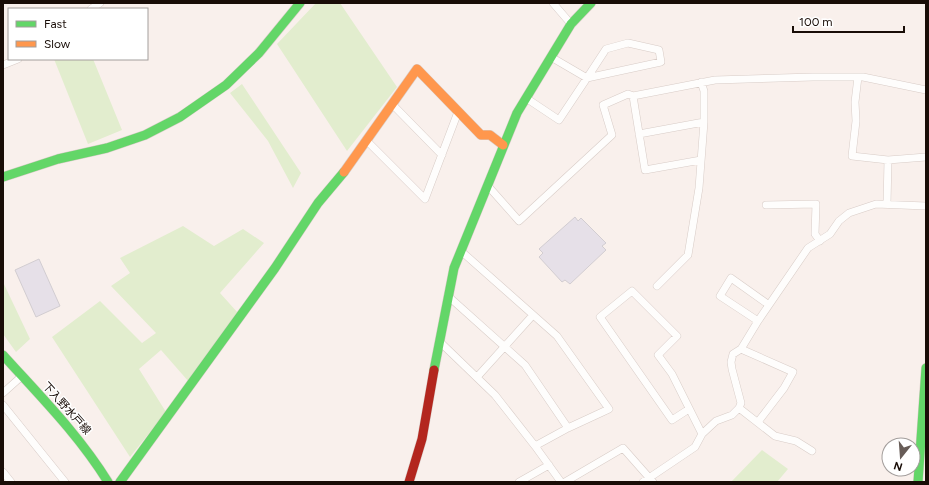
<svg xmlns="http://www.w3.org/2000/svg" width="929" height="485" viewBox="0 0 929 485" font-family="Figtree,'Noto Sans JP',sans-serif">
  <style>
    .green { fill: #e2edce }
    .building { fill: #e6e0e8; stroke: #d2cdd1 }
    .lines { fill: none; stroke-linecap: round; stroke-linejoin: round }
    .street-casing { stroke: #d8ccc7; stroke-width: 8 }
    .fast-casing { stroke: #d8ccc7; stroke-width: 10 }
    .slow-casing { stroke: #d8ccc7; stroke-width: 10 }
    .jam-casing { stroke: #d8ccc7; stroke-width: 10 }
    .street { stroke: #fefdfc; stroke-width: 7 }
    .fast { stroke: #63d668; stroke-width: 9 }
    .slow { stroke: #ff974d; stroke-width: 9 }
    .jam { stroke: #b3261e; stroke-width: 9 }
    .labels { text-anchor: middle; stroke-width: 3; stroke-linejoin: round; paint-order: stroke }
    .street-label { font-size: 11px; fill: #190d07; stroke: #fff }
  </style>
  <rect width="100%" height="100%" fill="#f9f0ec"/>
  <path class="green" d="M316 3H340L397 87 347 151 277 44Z
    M54 59H93L122 130 88 144Z
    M242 84 301 173 293 188 268 141 230 93Z
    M183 226 214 246 243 229 264 243 220 293 238 313 189 382 161 350 139 369 166 412 130 457 52 337 100 301 142 343 156 333 111 286 130 273 120 258Z
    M3 282 30 339 16 352 3 334Z
    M762 450 788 469 777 482H731Z"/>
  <path class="building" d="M575 217 578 221 581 218 606 243 602 246 606 250 570 284 565 280 562 282 539 257 543 253 539 249Z
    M39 259 60 306 36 317 15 270Z"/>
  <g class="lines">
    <defs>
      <path id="street" d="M553 3 571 24
        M91 9 100 3
        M628 43 659 50 661 62 587 78 606 49Z
        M3 65 18 59
        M858 77 855 102 856 121 852 156 888 160 926 157
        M526 98 559 120 587 78 551 57
        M392 104 442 155
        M639 134 704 122
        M366 140 425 199 458 112
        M701 160 645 170 633 96 715 80 813 77H863L926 90
        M488 186 519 221 612 135 603 105 628 94 633 96
        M887 204 888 160
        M766 205 816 204 815 234 820 241
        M461 251 557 336 609 409 568 428 535 446
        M657 286 688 255 699 188 704 122V91L701 82
        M448 296 525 365 568 428
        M758 321 720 296 731 278 769 305
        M440 342 495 395 535 446 561 482
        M741 349 793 372 784 388 758 422
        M478 376 533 315
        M3 393 22 376
        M3 405 65 482
        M739 408 775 436 796 441 812 451
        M689 409 672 420 600 317 632 291 677 336 658 355 672 374 702 434
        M3 472 11 482
        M519 482 549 465
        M565 482 623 448 653 482
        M643 482 695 447 702 434 716 421 732 415 739 408 741 403 732 369 731 362 733 354 741 349 758 321 808 248 830 234 839 221 849 213 876 204 926 206"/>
      <path id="fast" d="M3 177 58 159 107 148 145 135 180 117 226 85 259 53 300 3
        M3 355C40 396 79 435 108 482
        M434 370 454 268 517 113 571 24 591 3
        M120 482 275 268 318 203 344 172
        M918 482 926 368"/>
      <path id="slow" d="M344 172 417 69 481 135H490L503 145"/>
      <path id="jam" d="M409 482 422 439 434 370"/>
    </defs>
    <use href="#street" class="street-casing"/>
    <use href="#fast" class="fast-casing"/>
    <use href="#slow" class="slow-casing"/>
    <use href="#jam" class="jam-casing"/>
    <use href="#street" class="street"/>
    <use href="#fast" class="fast"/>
    <use href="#slow" class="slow"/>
    <use href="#jam" class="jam"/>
  </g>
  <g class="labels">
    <g class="street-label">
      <text transform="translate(67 408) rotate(48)" y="4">下入野水戸線</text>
    </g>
  </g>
  <rect width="929" height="485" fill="none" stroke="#190d07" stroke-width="8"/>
  <rect x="8" y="8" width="140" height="52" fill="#ffffff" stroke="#a39e9c"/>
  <rect x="16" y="21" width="20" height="6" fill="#63d668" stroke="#a39e9c"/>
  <text x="44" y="28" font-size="12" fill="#190d07">Fast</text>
  <rect x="16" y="41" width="20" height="6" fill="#ff974d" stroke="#a39e9c"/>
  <text x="44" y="48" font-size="12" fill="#190d07">Slow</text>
  <g transform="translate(901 457) rotate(197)"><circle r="19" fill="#ffffff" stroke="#a39e9c"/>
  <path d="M0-3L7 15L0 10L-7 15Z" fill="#675c57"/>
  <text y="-6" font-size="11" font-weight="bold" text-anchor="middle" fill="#190d07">N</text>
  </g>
  <path d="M793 26v6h111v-6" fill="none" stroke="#190d07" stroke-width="2"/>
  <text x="799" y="26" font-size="12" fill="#190d07" stroke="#ffffff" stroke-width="3" paint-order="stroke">100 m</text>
</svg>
